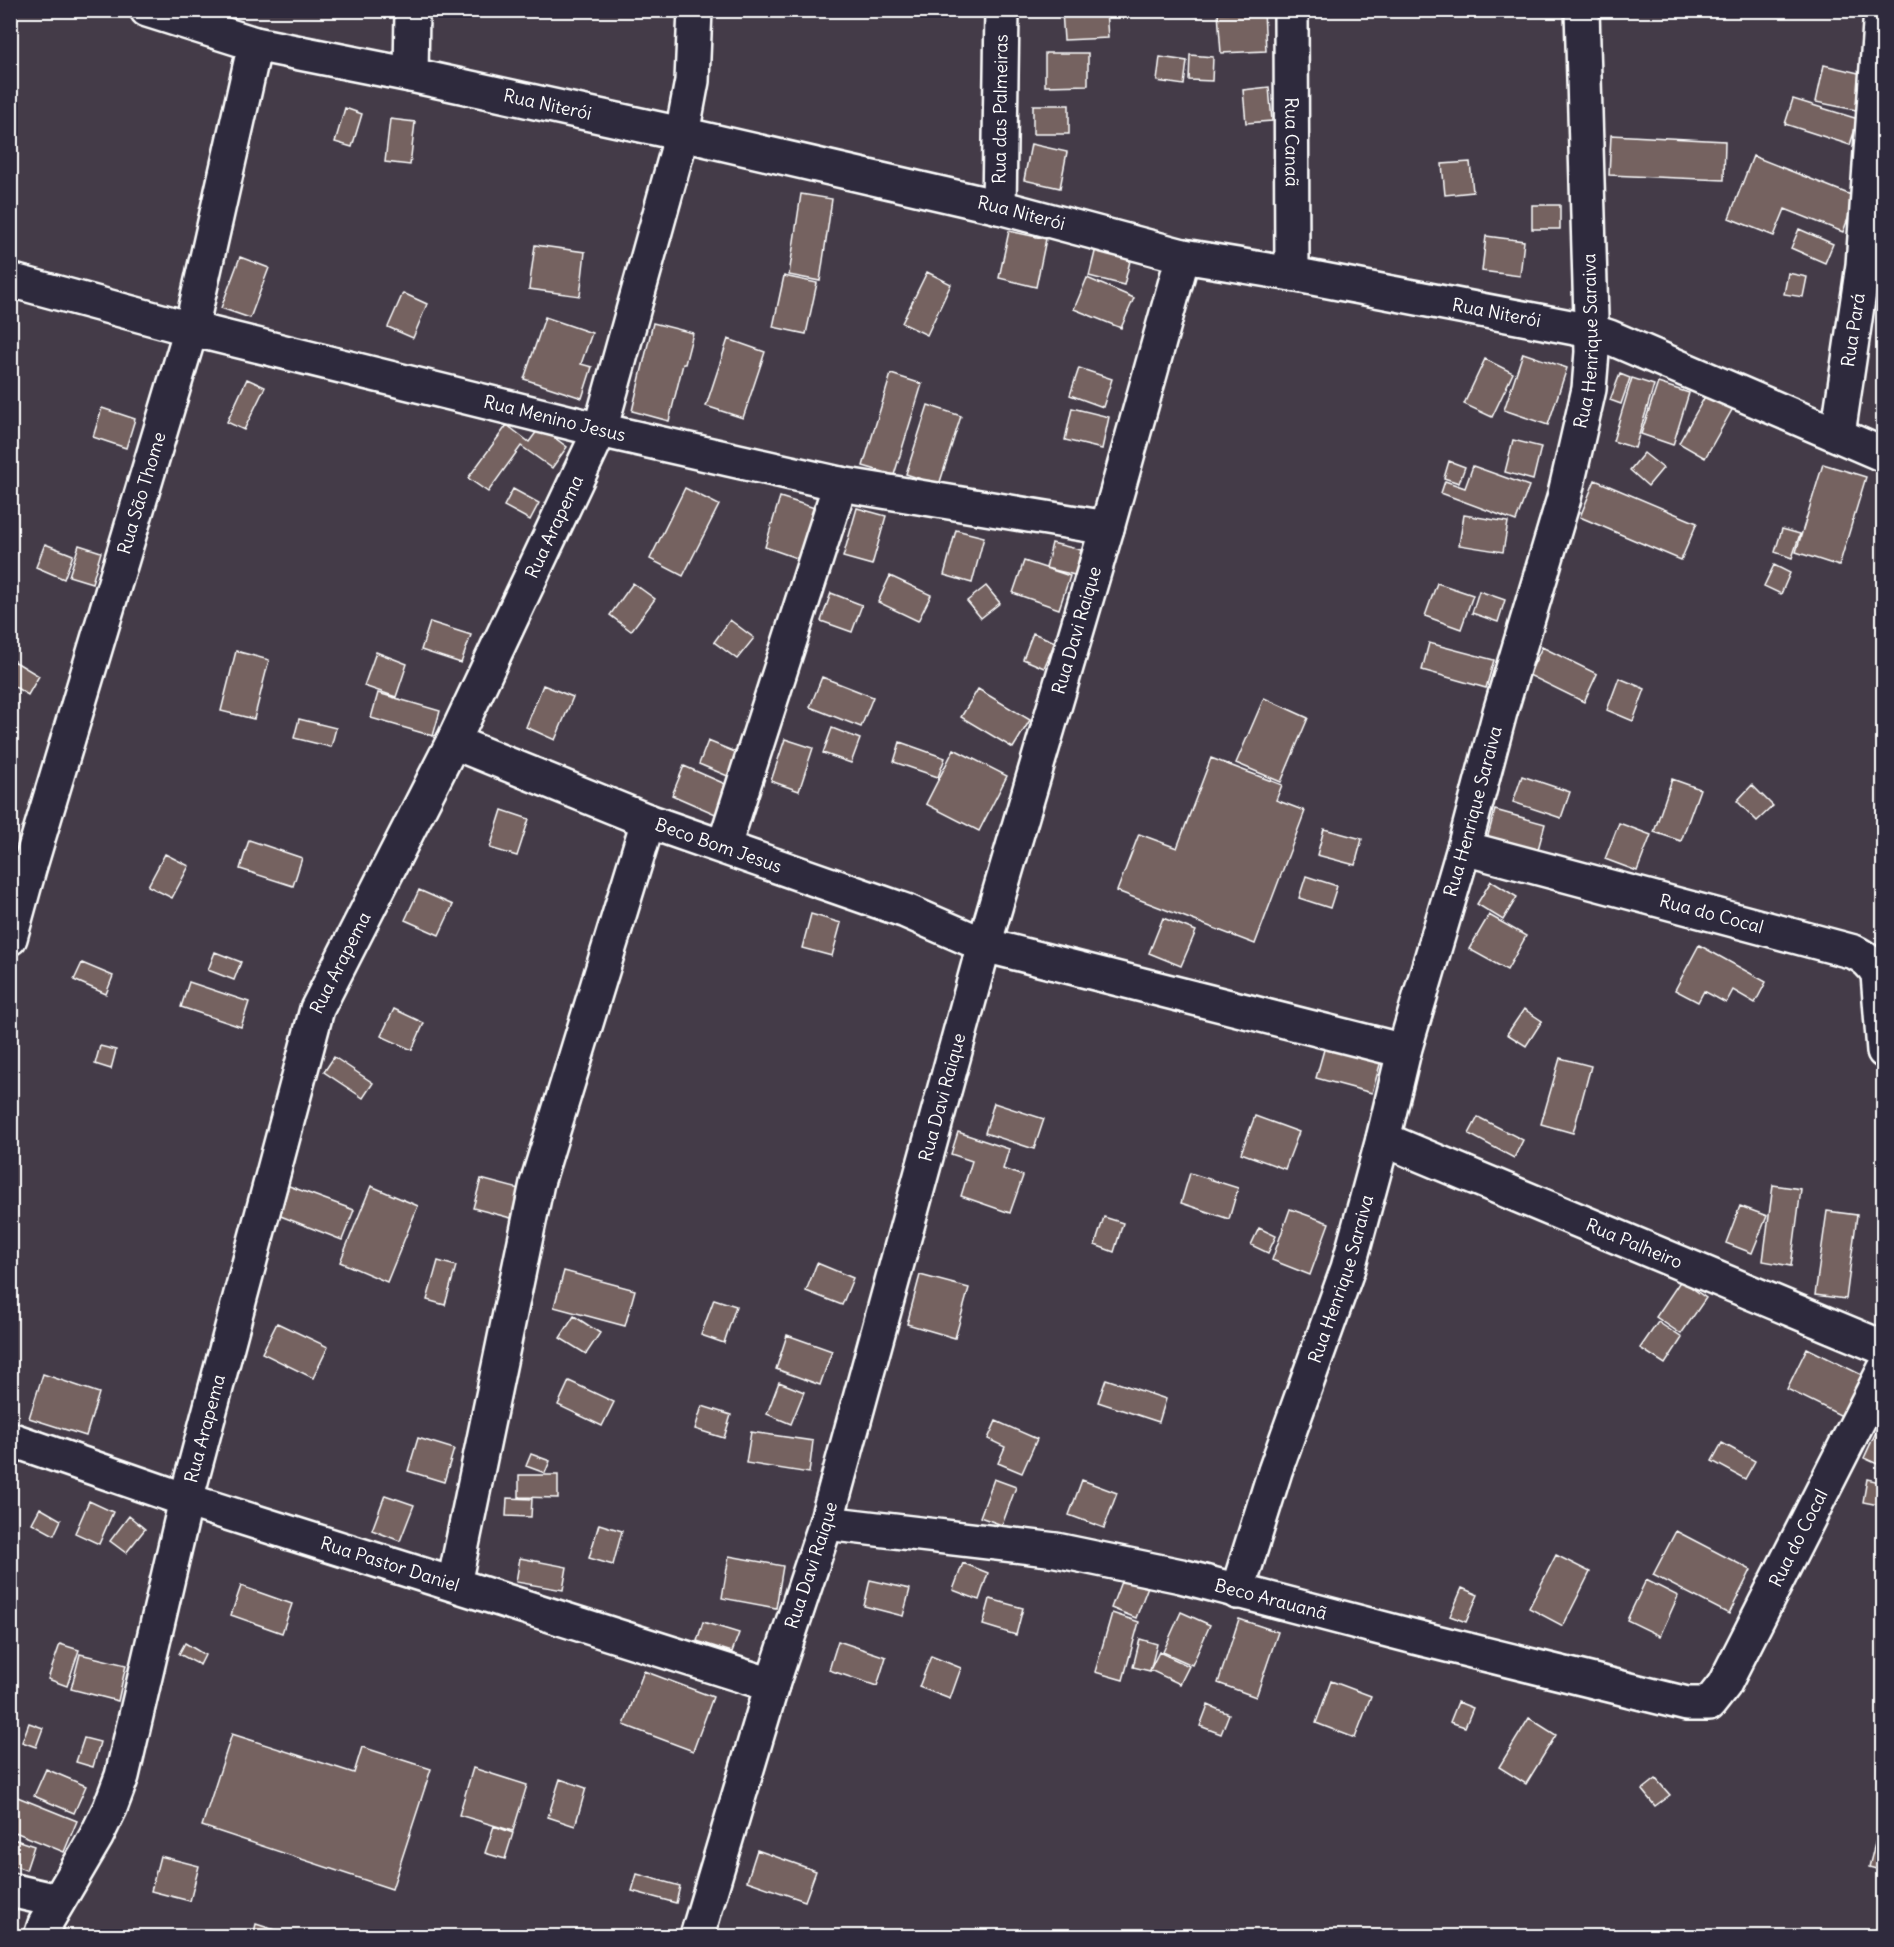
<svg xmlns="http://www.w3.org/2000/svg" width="1894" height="1947" viewBox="0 0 1894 1947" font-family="Delius,sans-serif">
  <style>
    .building { fill: #746261; stroke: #fff; stroke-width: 1.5 }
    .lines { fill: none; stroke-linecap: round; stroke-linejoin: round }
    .minor-casing { stroke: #fff; stroke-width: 38 }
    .minor { stroke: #2f2a3d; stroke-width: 33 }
    .labels { text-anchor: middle; stroke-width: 6; stroke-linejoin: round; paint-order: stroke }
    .street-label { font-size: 18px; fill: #fff; stroke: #2f2a3d }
  </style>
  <rect width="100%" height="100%" fill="#443b48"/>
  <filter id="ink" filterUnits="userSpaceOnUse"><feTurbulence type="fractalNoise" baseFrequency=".0167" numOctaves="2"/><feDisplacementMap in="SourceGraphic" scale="12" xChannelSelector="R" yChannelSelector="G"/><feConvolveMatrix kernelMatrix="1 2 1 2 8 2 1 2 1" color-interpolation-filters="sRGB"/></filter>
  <g filter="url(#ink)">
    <path class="building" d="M1106 10 1108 38 1064 40 1062 11Z
      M1264 11 1266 51 1221 53 1218 13Z
      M1045 53H1088V85L1045 86Z
      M1190 55 1213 57 1212 81 1189 80Z
      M1160 57 1187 61 1184 85 1157 81Z
      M1824 65 1863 74 1856 110 1816 102Z
      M1269 87 1272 121 1246 123 1243 90Z
      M1793 99 1858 119 1850 145 1785 124Z
      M1033 105H1069V134H1033Z
      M345 108 362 114 352 147 335 142Z
      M390 119 415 122 410 165 385 162Z
      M1611 135 1725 141 1724 180 1609 175Z
      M1031 144 1067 152 1060 188 1024 180Z
      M1753 156 1856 197 1843 232 1785 209 1774 236 1729 218Z
      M1470 162 1473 192 1445 195 1442 164Z
      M801 194 832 199 820 281 789 275Z
      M1532 205H1560V229H1532Z
      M1799 229 1833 244 1825 263 1791 248Z
      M1009 231 1046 239 1036 287 999 278Z
      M1486 236 1524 241 1520 276 1482 271Z
      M535 245 585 252 580 296 529 289Z
      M1096 248 1131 257 1124 285 1089 276Z
      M240 257 269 268 250 318 221 308Z
      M927 272 951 284 927 335 902 323Z
      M1788 273 1807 277 1803 297 1784 294Z
      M784 276 817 283 806 334 773 327Z
      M1087 278 1134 298 1121 328 1074 309Z
      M403 293 427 304 413 338 388 327Z
      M545 317 592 333 581 364 592 367 582 398 524 379Z
      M653 323 693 333 685 364H683L669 421 632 411Z
      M728 339 765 352 743 418 706 406Z
      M1523 353 1567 368 1548 425 1504 410Z
      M1485 359 1513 373 1492 417 1464 404Z
      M1079 368 1112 379 1103 407 1070 395Z
      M891 374 922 384 894 475 863 466Z
      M1620 374 1630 378 1621 404 1610 400Z
      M1632 378 1654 385 1635 448 1613 441Z
      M247 379 265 387 244 430 227 422Z
      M1658 383 1689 393 1673 445 1641 434Z
      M1707 393 1733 408 1705 458 1679 443Z
      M928 405 961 416 939 485 906 474Z
      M102 408 135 419 126 448 93 437Z
      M1072 408 1109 417 1102 449 1065 440Z
      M507 425 529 442 540 427 567 447 552 468 521 446 488 492 468 478Z
      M1513 440 1541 447 1533 480 1505 472Z
      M1644 453 1663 468 1648 486 1630 470Z
      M1449 461 1465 467 1459 483 1444 478Z
      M1823 464 1866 477 1839 566 1796 552Z
      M1473 466 1529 486 1516 521 1441 493 1445 481 1465 488Z
      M1595 480 1697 523 1681 560 1580 517Z
      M685 488 719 505 683 576 650 559Z
      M513 489 539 503 530 520 504 506Z
      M780 497 821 510 805 561 765 547Z
      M857 508 886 516 872 565 843 557Z
      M1464 515 1508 522 1503 552 1459 545Z
      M1782 529 1800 534 1792 558 1775 552Z
      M956 530 984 537 972 583 944 575Z
      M1052 543 1081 550 1075 575 1046 568Z
      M45 544 73 555 64 579 36 567Z
      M79 545 101 552 92 583 69 576Z
      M1024 561 1070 576 1059 609 1013 593Z
      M1774 565 1790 573 1781 594 1764 586Z
      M890 576 931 595 918 621 878 602Z
      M633 583 655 599 631 631 610 615Z
      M1437 583 1473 595 1461 629 1425 616Z
      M986 586 1000 603 981 618 967 601Z
      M1479 591 1505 600 1498 622 1472 613Z
      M831 593 862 605 852 632 821 621Z
      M730 620 754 638 737 659 714 642Z
      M430 622 471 635 461 663 421 650Z
      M1033 633 1055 642 1044 668 1023 659Z
      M1429 643 1494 660 1486 688 1422 670Z
      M1542 647 1597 674 1584 702 1529 675Z
      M236 651 269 660 254 719 221 711Z
      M376 652 407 664 396 697 364 686Z
      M14 661 39 676 28 695 10 684V667Z
      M822 677 873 697 861 727 810 707Z
      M1619 678 1645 689 1633 721 1607 710Z
      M543 685 573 697 555 740 526 727Z
      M978 689 1030 720 1013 748 961 717Z
      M378 693 440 711 433 736 371 718Z
      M1264 698 1308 718 1281 782 1236 763Z
      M299 719 336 728 331 747 294 738Z
      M832 728 860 739 851 763 823 753Z
      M785 739 813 748 799 791 771 781Z
      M708 741 740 754 730 777 699 764Z
      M900 742 945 758 938 777 894 762Z
      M954 749 1007 776 979 831 926 804Z
      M1211 758 1282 785 1276 800 1305 811 1255 944 1117 891 1139 834 1177 848Z
      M684 766 732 787 720 816 672 795Z
      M1522 776 1570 792 1561 818 1513 802Z
      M1672 779 1700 789 1681 841 1654 832Z
      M1752 785 1773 806 1757 821 1737 801Z
      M502 810 529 819 517 856 490 848Z
      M1495 810 1545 824 1537 853 1487 839Z
      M1619 823 1651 835 1637 871 1605 859Z
      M1324 829 1362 839 1355 865 1317 855Z
      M249 840 302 858 293 886 240 869Z
      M165 854 189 866 172 898 148 886Z
      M1306 876 1337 886 1330 908 1299 898Z
      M1491 881 1517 897 1503 920 1477 904Z
      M419 890 453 905 439 935 405 920Z
      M811 914 841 923 832 956 802 948Z
      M1489 915 1526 936 1507 970 1469 949Z
      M1163 918 1196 931 1181 966 1149 953Z
      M1699 945 1766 982 1755 1003 1733 990 1726 1003 1704 991 1698 1002 1675 990Z
      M215 952 241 962 234 980 208 970Z
      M82 963 113 976 106 994 74 980Z
      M189 982 249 1002 241 1027 181 1007Z
      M394 1009 424 1023 412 1050 381 1036Z
      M1524 1009 1542 1021 1526 1046 1507 1034Z
      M100 1046 116 1050 111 1069 95 1064Z
      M1325 1046 1381 1061 1372 1093 1316 1078Z
      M334 1057 373 1083 363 1098 324 1072Z
      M1560 1058 1591 1066 1573 1133 1541 1124Z
      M994 1103 1044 1119 1034 1149 985 1133Z
      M1255 1116 1299 1132 1285 1169 1241 1153Z
      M1478 1117 1523 1140 1514 1158 1469 1134Z
      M958 1132 1009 1149 1003 1169 1023 1176 1010 1213 961 1196 972 1161 951 1154Z
      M1190 1173 1238 1188 1229 1219 1181 1203Z
      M481 1179 519 1189 511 1218 473 1208Z
      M1773 1185 1801 1189 1791 1266 1763 1261Z
      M289 1186 354 1210 342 1240 278 1215Z
      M371 1186 418 1206 387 1282 340 1262Z
      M1740 1206 1767 1216 1752 1253 1726 1243Z
      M1290 1209 1329 1223 1310 1275 1272 1260Z
      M1827 1211 1857 1215 1846 1299 1815 1295Z
      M1104 1217 1123 1223 1114 1252 1095 1245Z
      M1259 1228 1276 1236 1268 1253 1251 1245Z
      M438 1261 456 1266 445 1305 427 1300Z
      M817 1263 853 1278 842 1305 806 1291Z
      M564 1271 635 1290 625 1326 554 1307Z
      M920 1275 969 1288 955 1338 907 1324Z
      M1681 1280 1706 1298 1681 1334 1656 1317Z
      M714 1299 736 1306 724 1343 701 1335Z
      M574 1316 600 1333 586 1354 560 1338Z
      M1658 1322 1682 1338 1665 1364 1640 1348Z
      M277 1323 328 1347 313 1378 262 1353Z
      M787 1335 832 1351 820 1385 776 1369Z
      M1807 1348 1864 1376 1844 1417 1787 1389Z
      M43 1374 99 1393 86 1436 29 1418Z
      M1106 1379 1166 1399 1159 1422 1098 1402Z
      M569 1381 614 1402 602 1426 558 1405Z
      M779 1382 804 1392 791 1424 767 1414Z
      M702 1406 731 1415 724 1438 695 1429Z
      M996 1421 1037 1439 1022 1473 998 1463 1005 1447 988 1439Z
      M751 1432 813 1441 809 1473 746 1463Z
      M1876 1432 1884 1435V1467L1864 1458Z
      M418 1438 454 1449 444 1482 408 1471Z
      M1722 1443 1755 1461 1745 1479 1712 1461Z
      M531 1454 550 1461 545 1473 526 1466Z
      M519 1475H558V1498L519 1497Z
      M994 1479 1016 1487 1002 1525 980 1517Z
      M1867 1479 1884 1483V1506L1863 1502Z
      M1082 1480 1117 1493 1104 1528 1069 1515Z
      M385 1495 414 1505 400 1541 372 1530Z
      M507 1498 532 1499 531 1517 506 1516Z
      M89 1501 113 1512 99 1544 75 1533Z
      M40 1508 61 1520 54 1535 32 1523Z
      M129 1516 145 1529 126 1553 110 1541Z
      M599 1524 622 1531 613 1565 589 1558Z
      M1676 1531 1751 1570 1729 1614 1653 1575Z
      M1556 1555 1590 1572 1563 1626 1529 1608Z
      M729 1556 783 1566 776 1608 722 1598Z
      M520 1558 567 1567 563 1590 516 1582Z
      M963 1563 988 1573 979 1600 953 1590Z
      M1125 1571 1150 1581 1136 1618 1111 1608Z
      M870 1580 910 1589 903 1616 864 1606Z
      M1646 1580 1678 1596 1660 1636 1627 1620Z
      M241 1586 292 1604 282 1633 231 1615Z
      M1462 1588 1478 1595 1466 1622 1450 1616Z
      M990 1599 1023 1608 1016 1635 983 1625Z
      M1181 1612 1210 1625 1192 1665 1163 1652Z
      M1112 1613 1139 1622 1123 1680 1095 1672Z
      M1239 1619 1278 1632 1256 1697 1218 1683Z
      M703 1622 739 1633 732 1652 697 1641Z
      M1140 1639 1157 1644 1150 1671 1133 1667Z
      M838 1641 886 1657 877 1686 829 1670Z
      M185 1643 205 1655 200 1665 179 1654Z
      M60 1644 79 1650 67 1686 48 1679Z
      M1159 1652 1189 1666 1180 1684 1150 1670Z
      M80 1654 126 1665 118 1701 71 1689Z
      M931 1656 961 1668 950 1699 919 1687Z
      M644 1671 713 1697 693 1751 624 1725Z
      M1331 1681 1371 1696 1355 1738 1316 1723Z
      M1458 1702 1473 1708 1465 1727 1450 1722Z
      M1208 1705 1229 1714 1221 1734 1200 1726Z
      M1529 1718 1556 1735 1526 1784 1499 1767Z
      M29 1723 43 1728 36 1747 22 1742Z
      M232 1734 354 1773 362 1747 431 1769 392 1889 202 1826Z
      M84 1738 100 1742 93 1767 76 1762Z
      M473 1768 527 1785 513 1831 459 1815Z
      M46 1769 86 1786 74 1813 34 1796Z
      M560 1779 586 1788 575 1826 548 1817Z
      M1656 1779 1670 1795 1655 1806 1642 1790Z
      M10 1794 77 1821 64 1852 10 1830Z
      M1883 1812H1884V1871L1869 1867Z
      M494 1826 513 1833 505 1859 485 1853Z
      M10 1838 34 1846 26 1870 10 1864Z
      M757 1850 816 1871 805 1901 747 1881Z
      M160 1856 199 1866 190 1901 151 1891Z
      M637 1874 680 1886 676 1903 632 1891Z
      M256 1924 278 1931 276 1936H253Z"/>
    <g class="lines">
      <defs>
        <g id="minor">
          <path id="s1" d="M147 10 255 44 411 75 682 134 999 207 1183 256 1292 274 1591 331 1609 337 1884 455"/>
          <path id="s2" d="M1291 10 1292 274"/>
          <path d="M411 75 412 10"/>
          <path id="s3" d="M999 207 1002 10"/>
          <path id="s4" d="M10 280 191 329 600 430 840 484 1107 528"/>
          <path id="s5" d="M1838 434 1863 265 1881 10"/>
          <path id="s6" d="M453 742 648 821 906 911 984 945 1404 1051"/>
          <path d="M724 846 840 484"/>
          <path id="s7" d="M1464 848 1854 952C1865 957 1872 963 1878 974L1884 1051"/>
          <path id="s8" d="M10 938 29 869 191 329 255 44"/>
          <path id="s9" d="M1383 1139 1884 1348"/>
          <path id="s10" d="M10 1439 186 1500 772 1685"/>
          <path id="s11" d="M826 1523 1056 1550 1181 1576 1415 1637 1687 1704H1709L1724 1685 1884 1370"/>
          <path d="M454 1584 537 1183 648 821"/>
          <path id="s12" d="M1237 1592 1275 1471 1348 1268 1383 1139 1404 1051 1464 848 1500 712 1564 498 1589 389 1592 352 1582 10"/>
          <path d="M10 1890 58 1901"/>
          <path id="s13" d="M41 1936 45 1924 96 1837 110 1808 122 1776 186 1500 317 1009 453 742 600 430 682 134 692 81 695 10"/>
          <path id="s14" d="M697 1936 772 1685 826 1523 984 945 1107 528 1183 256"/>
        </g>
      </defs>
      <use href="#minor" class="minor-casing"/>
      <use href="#minor" class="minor"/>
    </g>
  </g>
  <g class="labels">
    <g class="street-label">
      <text dy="6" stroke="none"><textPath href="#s1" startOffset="412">Rua Niterói</textPath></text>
      <text dy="6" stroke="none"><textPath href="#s3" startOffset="98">Rua das Palmeiras</textPath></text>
      <text dy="6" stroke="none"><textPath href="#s2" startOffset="132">Rua Canaã</textPath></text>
      <text dy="6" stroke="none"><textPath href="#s1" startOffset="898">Rua Niterói</textPath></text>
      <text dy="6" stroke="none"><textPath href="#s1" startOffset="1384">Rua Niterói</textPath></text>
      <text dy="6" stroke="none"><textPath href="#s5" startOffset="105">Rua Pará</textPath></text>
      <text dy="6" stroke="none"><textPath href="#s12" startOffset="1302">Rua Henrique Saraiva</textPath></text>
      <text dy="6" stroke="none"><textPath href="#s4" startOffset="562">Rua Menino Jesus</textPath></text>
      <text dy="6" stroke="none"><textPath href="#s8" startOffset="464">Rua São Thome</textPath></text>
      <text dy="6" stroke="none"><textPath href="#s13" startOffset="1509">Rua Arapema</textPath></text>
      <text dy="6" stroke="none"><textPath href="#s14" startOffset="1360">Rua Davi Raique</textPath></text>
      <text dy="6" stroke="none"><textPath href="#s12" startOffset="816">Rua Henrique Saraiva</textPath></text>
      <text dy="6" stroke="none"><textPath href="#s6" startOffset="285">Beco Bom Jesus</textPath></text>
      <text dy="6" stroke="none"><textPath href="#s7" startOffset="256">Rua do Cocal</textPath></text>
      <text dy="6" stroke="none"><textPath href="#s13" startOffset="1023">Rua Arapema</textPath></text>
      <text dy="6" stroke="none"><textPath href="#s14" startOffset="874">Rua Davi Raique</textPath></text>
      <text dy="6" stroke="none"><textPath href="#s9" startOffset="272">Rua Palheiro</textPath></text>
      <text dy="6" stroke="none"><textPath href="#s12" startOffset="330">Rua Henrique Saraiva</textPath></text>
      <text dy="6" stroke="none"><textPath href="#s13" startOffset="537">Rua Arapema</textPath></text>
      <text dy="6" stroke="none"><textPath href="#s11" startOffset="1092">Rua do Cocal</textPath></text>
      <text dy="6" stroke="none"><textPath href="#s10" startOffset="400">Rua Pastor Daniel</textPath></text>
      <text dy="6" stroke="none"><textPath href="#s14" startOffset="388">Rua Davi Raique</textPath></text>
      <text dy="6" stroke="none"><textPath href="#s11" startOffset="452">Beco Arauanã</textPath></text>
    </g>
  </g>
  <rect width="1894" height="1947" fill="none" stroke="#2f2a3d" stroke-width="36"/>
  <rect x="18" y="18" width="1858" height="1911" fill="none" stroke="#fff" stroke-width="2" filter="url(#ink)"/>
</svg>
